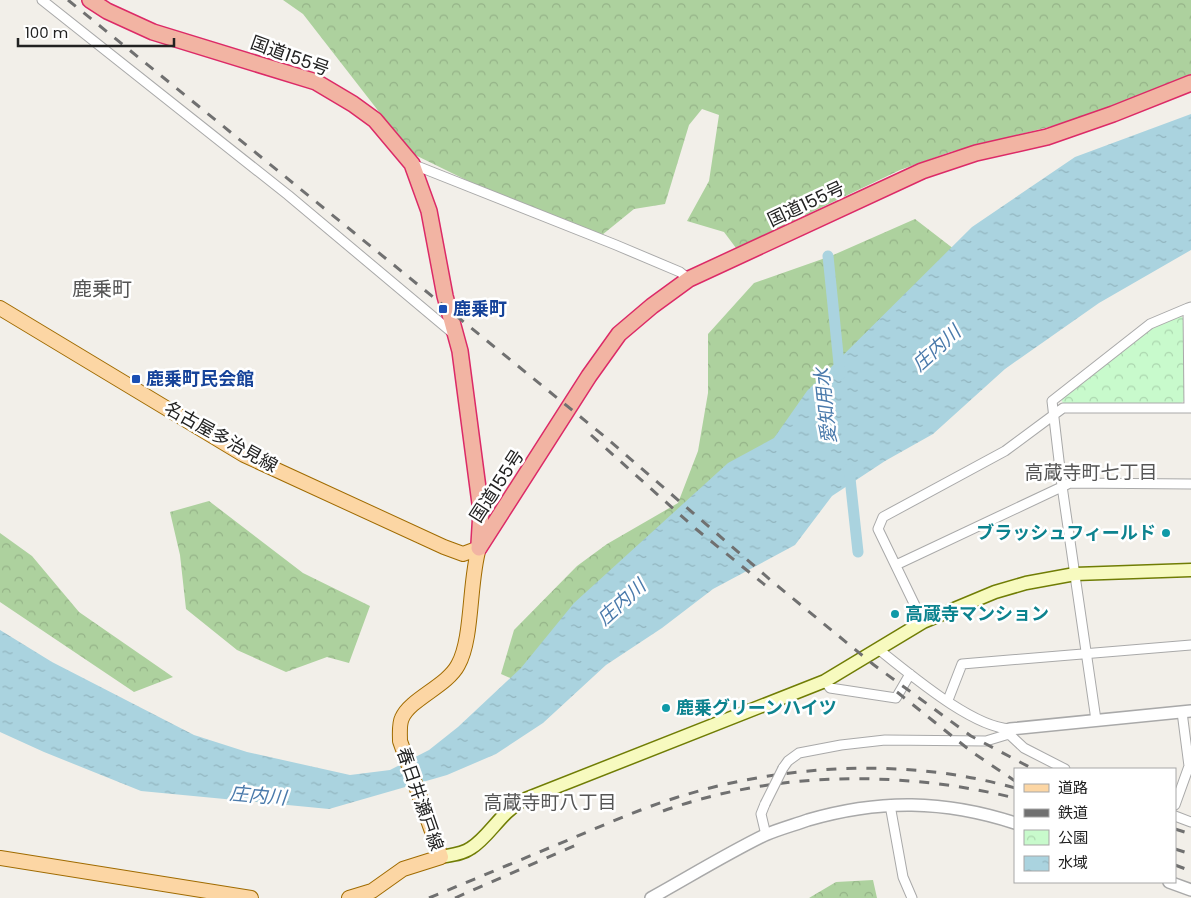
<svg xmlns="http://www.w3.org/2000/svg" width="1191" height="898" viewBox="0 0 1191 898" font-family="Poppins,'Noto Sans JP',sans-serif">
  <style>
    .forest { fill: url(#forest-crowns) }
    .park { fill: url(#park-crowns) }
    .water { fill: url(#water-ripples) }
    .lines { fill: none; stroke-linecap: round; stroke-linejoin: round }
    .canal { stroke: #aad3df; stroke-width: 11 }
    .minor-casing { stroke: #a9a9a9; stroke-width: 11 }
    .tertiary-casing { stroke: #a9a9a9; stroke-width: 14 }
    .secondary-casing { stroke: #707d05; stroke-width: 15 }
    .primary-casing { stroke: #a06b00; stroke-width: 16 }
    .trunk-casing { stroke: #dc2a67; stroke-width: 18 }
    .minor { stroke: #fff; stroke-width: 9 }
    .tertiary { stroke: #fff; stroke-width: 11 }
    .secondary { stroke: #f7fabf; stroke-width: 12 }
    .primary { stroke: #fcd6a4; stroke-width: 14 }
    .trunk { stroke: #f2b4a3; stroke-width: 15 }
    .rail { stroke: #707070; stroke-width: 3; stroke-dasharray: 10 10; stroke-linecap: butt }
    .minor-bridge-casing { stroke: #a9a9a9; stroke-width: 11; stroke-linecap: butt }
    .minor-bridge { stroke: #fff; stroke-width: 9 }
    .transit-dot { fill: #1a4fb4; stroke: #fff; stroke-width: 2 }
    .culture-dot { fill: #0f9aa8; stroke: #fff; stroke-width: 2 }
    .labels { text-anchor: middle; stroke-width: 5; stroke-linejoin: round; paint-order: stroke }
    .street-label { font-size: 18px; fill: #222; stroke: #fff }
    .transit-label { font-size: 18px; font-weight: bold; fill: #164399; stroke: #fff; text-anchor: start }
    .culture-label { font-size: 18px; font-weight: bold; fill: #0d838f; stroke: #fff; text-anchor: start }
    .water-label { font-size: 19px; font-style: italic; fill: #4a7aab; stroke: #fff }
    .neighbourhood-label { font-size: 19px; fill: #555; stroke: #fff }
    .quarter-label { font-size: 20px; fill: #555; stroke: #fff }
  </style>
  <defs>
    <pattern id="forest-crowns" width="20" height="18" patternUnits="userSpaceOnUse" patternTransform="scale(1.25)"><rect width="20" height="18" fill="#add19e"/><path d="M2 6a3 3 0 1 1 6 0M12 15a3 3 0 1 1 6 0" fill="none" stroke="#95b388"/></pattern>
    <pattern id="park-crowns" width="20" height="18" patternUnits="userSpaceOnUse" patternTransform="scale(1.25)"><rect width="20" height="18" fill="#c8facc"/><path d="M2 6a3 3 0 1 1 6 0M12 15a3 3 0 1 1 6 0" fill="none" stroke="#acd6af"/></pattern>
    <pattern id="water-ripples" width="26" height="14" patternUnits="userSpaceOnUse" patternTransform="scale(1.25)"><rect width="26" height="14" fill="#aad3df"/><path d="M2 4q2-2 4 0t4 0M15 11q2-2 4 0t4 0" fill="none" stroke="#92b5bf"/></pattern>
  </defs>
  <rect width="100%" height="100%" fill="#f2efe9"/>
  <path class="forest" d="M283 0H1191V74L1130 102 1068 122 950 152 900 170 736 248 724 232 687 221 709 181 719 115 702 109 689 125 665 204 634 209 602 235 507 200 411 153 303 14Z
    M915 219 963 256 526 685 501 674 514 630 577 566 607 544 678 503 698 451 708 393V334L754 283 831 256Z
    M209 501 303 573 370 606 349 663 327 657 286 672 237 650 186 609 180 555 170 512Z
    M0 533 32 556 79 612 173 677 134 692 0 602Z
    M873 880 877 898H809L836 882Z"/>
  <path class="park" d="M1181 316 1184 319 1185 400 1180 404 1063 403 1061 399 1151 329Z"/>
  <path class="water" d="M1191 114V250L1099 303 1005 369 933 434 885 461 832 496 795 545 713 589 662 628 606 665 543 723 496 754 447 775 329 809 141 791 44 752 0 732V630L52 662 194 735 247 752 350 775 390 770 429 750 458 727 521 668 574 603 728 463 774 438 807 391 972 227 1075 157Z"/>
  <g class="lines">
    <path class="canal" d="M828 256 840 374
      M849 469 858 552"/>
    <defs>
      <path id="minor" d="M42 0 288 195 455 335
        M412 164 616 245 680 272 689 279
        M1189 408 1188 308 1191 307
        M896 565 1070 483 1191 484
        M923 622 878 529 883 517 1005 451 1063 408H1191
        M878 649C909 673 971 727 1010 729L1009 734 1024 748 1065 769
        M825 681 830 688 896 698 910 674
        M948 700 962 664 1191 645
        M1096 720 1062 486 1052 401 1150 324 1188 308
        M783 768 788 761 799 753 841 745 885 740 986 741 1009 734
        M765 804 761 814 766 835
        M890 805 903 877 912 898
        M1175 805 1189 766 1182 712
        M1175 816 1191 822"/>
      <path id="tertiary" d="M1010 729 1191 711
        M1169 882 1191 890
        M651 898C689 877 726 854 765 835 779 829 794 825 808 820 880 799 944 800 1015 823"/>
      <path id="secondary" d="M441 857C451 855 463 854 471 848 489 837 500 813 523 800L825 681 923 622 995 592 1026 583 1075 574 1191 570"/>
      <path id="primary" d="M0 308 244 455 444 547 463 554 479 548
        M0 858 251 898
        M349 898 372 891 403 869 441 857 400 741C400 734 399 724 402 718 410 699 447 686 458 665 473 639 469 580 479 548"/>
      <path id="trunk" d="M90 0 107 11 153 32 316 82 353 104 375 120 412 164 429 211 445 296 460 351 481 511 479 544
        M479 548 589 376 619 334 652 306 689 279 922 171 976 153 1047 137 1113 114 1191 83"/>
    </defs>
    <use href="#minor" class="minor-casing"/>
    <use href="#tertiary" class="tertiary-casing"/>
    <use href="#secondary" class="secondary-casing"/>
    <use href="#primary" class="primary-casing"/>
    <use href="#trunk" class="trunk-casing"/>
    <use href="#minor" class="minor"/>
    <use href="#tertiary" class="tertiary"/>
    <use href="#secondary" class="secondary"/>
    <use href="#primary" class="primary"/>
    <use href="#trunk" class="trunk"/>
    <path class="rail" d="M68 0 604 436 774 583 874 665 971 736 1033 769
      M591 435 696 529 765 585
      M897 692 972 752 1015 781
      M663 811C775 771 900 770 1015 798
      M1175 829 1191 834
      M1175 849 1191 854
      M1175 865 1191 871
      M429 898C477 878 525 858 573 838 606 824 640 809 675 798 782 764 906 757 1015 788
      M455 898 583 842"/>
    <defs>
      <path id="minor-bridge" d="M765 804 783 768"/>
    </defs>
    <use href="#minor-bridge" class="minor-bridge-casing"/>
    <use href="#minor-bridge" class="minor-bridge"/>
  </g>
  <g class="transit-dot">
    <rect x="438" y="304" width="10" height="10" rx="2.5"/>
    <rect x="131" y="374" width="10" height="10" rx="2.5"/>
  </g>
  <g class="culture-dot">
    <circle cx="1166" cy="533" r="5"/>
    <circle cx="895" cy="614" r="5"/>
    <circle cx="666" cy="708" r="5"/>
  </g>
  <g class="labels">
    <g class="street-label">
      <text transform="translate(290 56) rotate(20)" y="6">国道155号</text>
      <text transform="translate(806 204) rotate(-25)" y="6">国道155号</text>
      <text transform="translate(221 437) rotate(29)" y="6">名古屋多治見線</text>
      <text transform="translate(497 486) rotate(-57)" y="6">国道155号</text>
      <text transform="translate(420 799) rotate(71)" y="6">春日井瀬戸線</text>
    </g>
    <g class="transit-label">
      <text x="453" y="315">鹿乗町</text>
      <text x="146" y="385">鹿乗町民会館</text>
    </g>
    <g class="culture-label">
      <text x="1156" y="539" text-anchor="end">ブラッシュフィールド</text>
      <text x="905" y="620">高蔵寺マンション</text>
      <text x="676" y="714">鹿乗グリーンハイツ</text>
    </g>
    <g class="water-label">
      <text transform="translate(936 348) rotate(-42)" y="7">庄内川</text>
      <text transform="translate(825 406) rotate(-96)" y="7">愛知用水</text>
      <text transform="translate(621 602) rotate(-42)" y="7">庄内川</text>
      <text transform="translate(258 795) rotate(5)" y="7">庄内川</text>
    </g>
    <g class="neighbourhood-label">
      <text x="1091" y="479">高蔵寺町七丁目</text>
      <text x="550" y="809">高蔵寺町八丁目</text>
    </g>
    <g class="quarter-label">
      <text x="102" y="296">鹿乗町</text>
    </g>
  </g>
  <rect x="1014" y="768" width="162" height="115" fill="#ffffff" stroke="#a7a7a7"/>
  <rect x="1024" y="784" width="25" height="8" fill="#fcd6a4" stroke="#a7a7a7"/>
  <text x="1058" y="793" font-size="15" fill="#222222">道路</text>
  <rect x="1024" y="809" width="25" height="8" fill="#707070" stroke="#a7a7a7"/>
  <text x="1058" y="818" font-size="15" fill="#222222">鉄道</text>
  <rect x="1024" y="830" width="25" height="15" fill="url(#park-crowns)" stroke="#a7a7a7"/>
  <text x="1058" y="843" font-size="15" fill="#222222">公園</text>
  <rect x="1024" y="856" width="25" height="15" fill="url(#water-ripples)" stroke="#a7a7a7"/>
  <text x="1058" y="868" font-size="15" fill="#222222">水域</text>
  <path d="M18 38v8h156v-8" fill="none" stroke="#222222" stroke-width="2.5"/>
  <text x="25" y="38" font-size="15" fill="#222222" stroke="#ffffff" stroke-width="4" paint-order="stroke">100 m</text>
</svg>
